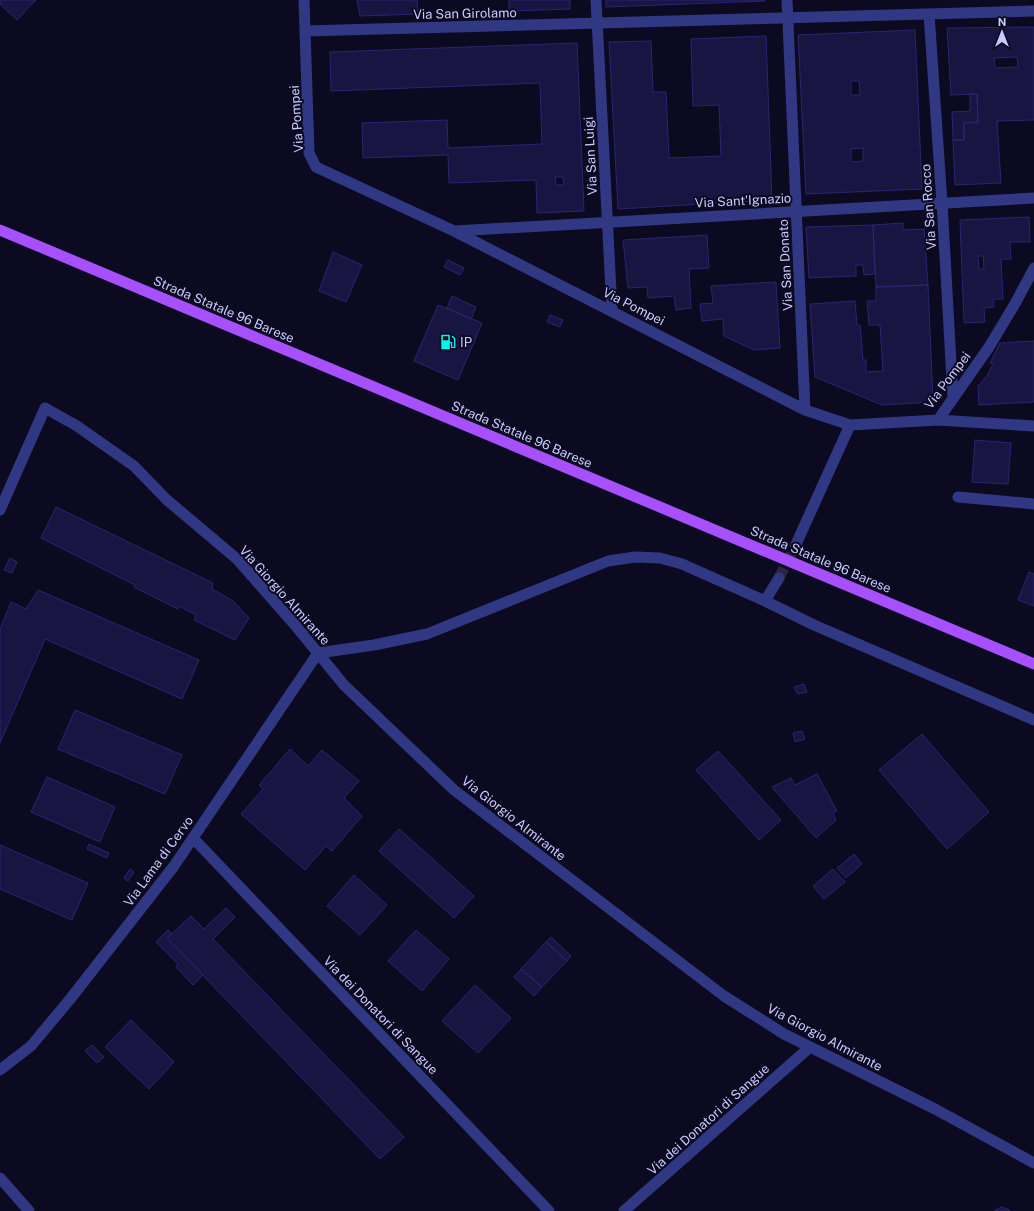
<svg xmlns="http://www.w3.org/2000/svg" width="1034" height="1211" viewBox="0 0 1034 1211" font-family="'Public Sans',sans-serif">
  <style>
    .building { fill: #181542; stroke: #2a2570; fill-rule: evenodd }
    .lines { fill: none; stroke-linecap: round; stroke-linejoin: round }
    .minor-tunnel { stroke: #282741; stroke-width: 11; stroke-dasharray: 11 5.5; stroke-linecap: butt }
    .minor { stroke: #313883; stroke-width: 11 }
    .primary { stroke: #a750ff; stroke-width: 11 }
    .labels { text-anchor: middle; stroke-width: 4; stroke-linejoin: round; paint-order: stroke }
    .street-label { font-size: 13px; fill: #c9caff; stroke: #0b0a20 }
    .poi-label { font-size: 13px; fill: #c9caff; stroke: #0b0a20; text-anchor: start }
  </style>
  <rect width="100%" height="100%" fill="#0b0a20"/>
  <path class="building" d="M0 0H36L17 20 0 4Z
    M357 0H417L418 14 360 16Z
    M509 0H570V9L509 11Z
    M606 0H765V1L606 7Z
    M1034 27V120L997 121 1001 183 955 185 953 140H964V123L978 122 977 94 951 95 947 28ZM1017 57 1018 67 995 68 994 58Z
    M915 30 922 189 806 194 798 35ZM851 81H859L860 95H851ZM863 148V161L851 162V149Z
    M766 36 772 200 618 209 609 42 651 41 653 92H666L669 158 721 156 719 105 693 106 691 39Z
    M577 43 584 211 537 213 536 180 449 183 448 155 363 158 362 123 447 120 448 148 542 144 540 83 331 91 330 52ZM555 177H563L564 185H556Z
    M970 94H977L978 122 964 123V140H953L952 112 970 111Z
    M1029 217 1030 242H1010L1011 259H1001L1003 299H993L994 307 984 308 985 322 964 323 960 220ZM978 256H983L984 269H979Z
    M903 223V230L924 229 928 285 876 287 873 225Z
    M873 225 875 274 864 275 863 265H856V276L809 278 806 227Z
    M707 235 709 268 689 269 691 308 676 310 674 296 648 298 647 287 628 288 623 240Z
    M333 252 362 265 346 302 319 291Z
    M448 260 464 268 460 275 444 267Z
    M776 282 780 348 754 350 724 336 723 319 702 321 700 304 713 303 711 286Z
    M928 285 933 402 882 405 815 377 810 304 855 301 857 325H860L863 360H866V372L883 371 880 325H869L867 301H876V287Z
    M452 296 476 307 471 319 447 308Z
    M438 305 482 323 458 380 414 361Z
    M550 315 563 320 560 327 547 322Z
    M1034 341V402L979 405 978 386 987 376 993 364 990 363 1000 343Z
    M975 440 1011 443 1008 484 972 482Z
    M56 507 213 583 212 589 233 601 249 618 235 640 194 620 196 615 179 606 178 609 134 587 135 585 41 538Z
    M10 558 17 562 12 573 4 570Z
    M1029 572 1034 574V606L1018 600Z
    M38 590 199 660 182 699 45 639 0 743V629L11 602 26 609Z
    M804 684 807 692 798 694 794 687Z
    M75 710 182 755 165 794 58 749Z
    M802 731 805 739 795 742 793 733Z
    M922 734 989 812 947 849 879 770Z
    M290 749 308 766 322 750 359 781 344 798 362 816 332 851 326 846 305 870 241 814 263 789 259 785Z
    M718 751 781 820 759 840 696 770Z
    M817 774 837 811 833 813 836 820 816 838 772 787 791 778 795 785Z
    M47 777 115 807 100 842 31 812Z
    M399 829 474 896 454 918 379 851Z
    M89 844 109 853 107 858 87 849Z
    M0 845 88 883 72 920 0 889Z
    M854 854 862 864 846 878 837 868Z
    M130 869 134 872 128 881 124 878Z
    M833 869 845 882 824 899 813 886Z
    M354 875 387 905 360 935 327 906Z
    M226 908 235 917 213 939 404 1137 380 1159 167 938 191 916 204 929Z
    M168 930 172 934 167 938 203 975 193 985 176 967 178 964 156 942Z
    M416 930 449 959 422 991 388 961Z
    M551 937 571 956 567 961 546 942Z
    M546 942 567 961 542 987 521 969Z
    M521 969 542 987 534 996 514 977Z
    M475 985 511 1018 478 1053 442 1021Z
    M131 1020 174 1062 149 1089 105 1047Z
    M92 1045 104 1057 97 1063 85 1051Z
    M1001 1207 1008 1209 1010 1211H994Z"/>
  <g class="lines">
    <path class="minor-tunnel" d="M779 578 797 542"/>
    <path class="minor" d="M304 0 309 153 316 167 454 231 805 410 850 425 938 420 989 347 1016 302 1034 268
      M596 0 612 311
      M787 0 805 410
      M929 14 942 203 953 398
      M305 31 1034 11
      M455 231 1034 198
      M938 420 1034 426
      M958 497 1034 504
      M0 510 45 408 77 426 134 466 167 500 237 559 295 625 344 685 454 790 724 996 784 1034 935 1109 1034 1163
      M797 542 850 425
      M765 601 779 578
      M318 653 374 645 427 634 608 561 635 557 660 558 682 564 765 601 814 625 1034 720
      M193 838 549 1211
      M0 1070 31 1046 71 998 174 866 318 653
      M0 1178 29 1211
      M624 1211 810 1047"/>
    <path class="primary" d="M0 230 1034 664"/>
  </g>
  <defs>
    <symbol id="fuel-bare" viewBox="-9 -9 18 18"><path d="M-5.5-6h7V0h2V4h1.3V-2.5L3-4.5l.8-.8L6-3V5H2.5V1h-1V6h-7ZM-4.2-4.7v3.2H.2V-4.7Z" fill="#00f4ed" stroke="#0b0a20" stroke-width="2.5" paint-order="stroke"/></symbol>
  </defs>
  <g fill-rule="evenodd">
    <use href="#fuel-bare" x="437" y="331" width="22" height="22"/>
  </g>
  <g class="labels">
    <g class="street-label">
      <text transform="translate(465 13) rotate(-1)" y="5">Via San Girolamo</text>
      <text transform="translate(296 119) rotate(-94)" y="5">Via Pompei</text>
      <text transform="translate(590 156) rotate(-93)" y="5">Via San Luigi</text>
      <text transform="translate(743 200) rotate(-3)" y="5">Via Sant'Ignazio</text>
      <text transform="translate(928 207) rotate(-94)" y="5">Via San Rocco</text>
      <text transform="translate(785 265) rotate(-93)" y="5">Via San Donato</text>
      <text transform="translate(634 306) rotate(27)" y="5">Via Pompei</text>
      <text transform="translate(224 309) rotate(23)" y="5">Strada Statale 96 Barese</text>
      <text transform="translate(947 380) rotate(-53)" y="5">Via Pompei</text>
      <text transform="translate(522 434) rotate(23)" y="5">Strada Statale 96 Barese</text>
      <text transform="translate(821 559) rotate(23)" y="5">Strada Statale 96 Barese</text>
      <text transform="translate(285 595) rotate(48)" y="5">Via Giorgio Almirante</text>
      <text transform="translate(514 818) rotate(38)" y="5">Via Giorgio Almirante</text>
      <text transform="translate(158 861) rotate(-54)" y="5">Via Lama di Cervo</text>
      <text transform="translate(381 1015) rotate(46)" y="5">Via dei Donatori di Sangue</text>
      <text transform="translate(825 1037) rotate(28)" y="5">Via Giorgio Almirante</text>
      <text transform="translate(708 1119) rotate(-42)" y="5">Via dei Donatori di Sangue</text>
    </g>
    <g class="poi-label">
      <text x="460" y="347">IP</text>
    </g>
  </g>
  <g transform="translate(1002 32)" stroke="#0b0a20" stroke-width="3" paint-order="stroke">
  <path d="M0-3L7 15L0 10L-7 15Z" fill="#c9caff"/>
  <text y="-6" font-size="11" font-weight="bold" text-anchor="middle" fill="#c9caff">N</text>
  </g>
</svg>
